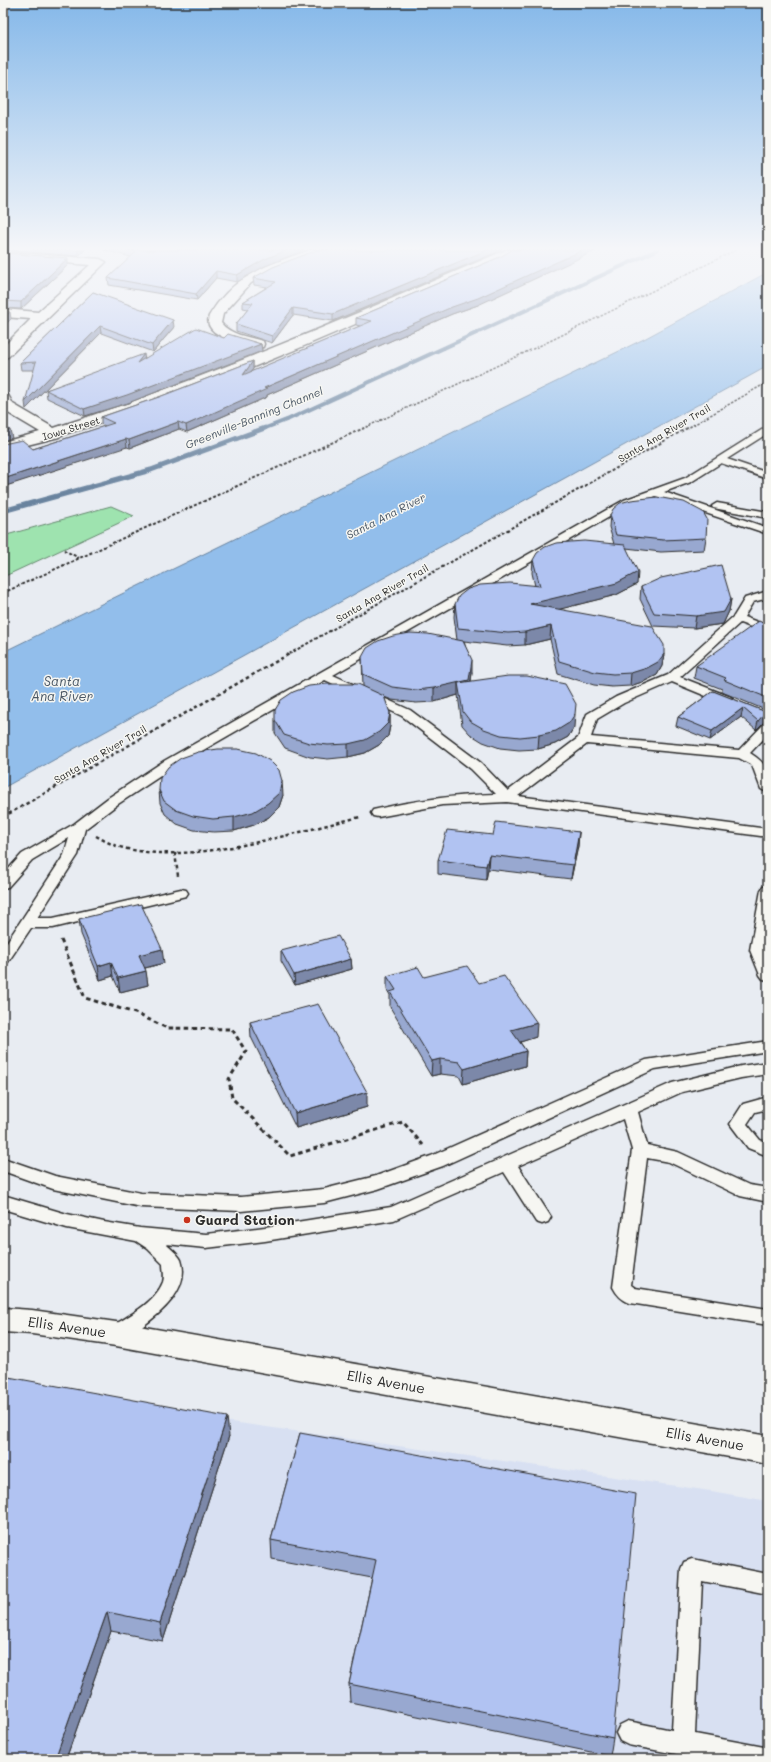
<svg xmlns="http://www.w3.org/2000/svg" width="771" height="1762" viewBox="0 0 771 1762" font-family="Mali,sans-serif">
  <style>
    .built { fill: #d8e0f2 }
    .green { fill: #9ee3af; stroke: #64876d }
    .water { fill: #92beeb; stroke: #69839e }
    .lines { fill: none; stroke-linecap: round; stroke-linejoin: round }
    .stream-far1 { stroke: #69839e; stroke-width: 4 }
    .stream { stroke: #69839e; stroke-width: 5 }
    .lane-casing { stroke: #2b2b2b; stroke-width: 3 }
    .street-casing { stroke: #2b2b2b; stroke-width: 3 }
    .secondary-casing { stroke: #2b2b2b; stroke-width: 3 }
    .path-far3 { stroke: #2b2b2b; stroke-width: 1.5; stroke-dasharray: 2.5 1.5; stroke-linecap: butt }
    .path-far2 { stroke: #2b2b2b; stroke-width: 2; stroke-dasharray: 3 2; stroke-linecap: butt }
    .path-far1 { stroke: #2b2b2b; stroke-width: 2.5; stroke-dasharray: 3.5 3; stroke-linecap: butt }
    .path { stroke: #2b2b2b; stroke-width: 3; stroke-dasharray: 4.5 3.5; stroke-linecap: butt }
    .lane { fill: #f6f6f2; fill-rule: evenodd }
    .street { fill: #f6f6f2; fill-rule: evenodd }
    .secondary { fill: #f6f6f2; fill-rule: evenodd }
    .wall { fill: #98a8d0; stroke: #2b2b2b }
    .shaded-wall { fill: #7c88a9; stroke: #2b2b2b }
    .building { fill: #b1c3f2; stroke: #2b2b2b }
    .poi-dot { fill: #c8321e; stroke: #f6f6f2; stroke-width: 1.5 }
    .labels { text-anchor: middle; stroke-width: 3; stroke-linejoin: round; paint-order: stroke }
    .far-street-label { font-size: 10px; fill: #2b2b2b; stroke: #f6f6f2 }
    .far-water-label { font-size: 11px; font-style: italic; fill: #4a5765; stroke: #f6f6f2 }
    .water-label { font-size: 13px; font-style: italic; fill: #4a5765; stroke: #f6f6f2 }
    .near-poi-label { font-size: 14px; font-weight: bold; fill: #2b2b2b; stroke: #f6f6f2; text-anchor: start }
    .near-street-label { font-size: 14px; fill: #2b2b2b; stroke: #f6f6f2 }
  </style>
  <rect width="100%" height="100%" fill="#e8ecf2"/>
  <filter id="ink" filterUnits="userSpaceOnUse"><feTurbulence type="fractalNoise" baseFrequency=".025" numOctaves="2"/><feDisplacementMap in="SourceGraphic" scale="8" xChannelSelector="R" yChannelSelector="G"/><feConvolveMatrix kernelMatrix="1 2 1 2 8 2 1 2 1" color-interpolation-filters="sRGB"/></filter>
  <g filter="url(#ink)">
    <path class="built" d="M3 1389 711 1491 768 1501V1759H3Z"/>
    <path class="green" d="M111 506 134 516 3 577V536Z"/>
    <path class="water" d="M768 272V366L3 788V652L644 339Z"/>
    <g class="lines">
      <path class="stream-far1" d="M263 429 289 419 657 250"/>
      <path class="stream" d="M3 511 151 470 265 428"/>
      <defs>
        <path id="lane" d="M768 426V433L727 459 768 473V479L721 463 691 482 664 492 768 528V534L655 496 632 504 333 675 410 710 481 763 508 791 578 738 587 714 616 697 668 675 734 616 745 598 768 591V598L753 602 744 617 768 626V633L740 623 680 677 731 697 733 700 731 703H723L672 682 624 703 597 719 591 737 739 750 764 724 768 723V734L750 753C769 765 768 771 768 793L761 789 752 765 739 758 587 744 518 796 768 829V837L507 802 442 805 378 817 373 816 371 813 373 810C414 800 455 795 496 794L471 769 402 716 325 680 174 767 118 804 85 829 78 855 37 918H53L181 889 186 890 188 893 186 896 53 928H31L8 962 3 964V948L64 855 69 838 32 860 8 887 3 888V875L22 854 74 824 108 798 164 761 624 500 685 478Z
          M717 503 768 512V518L713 508 712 506Z
          M768 886V930L764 950 768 958V980L763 979 760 975 750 950 761 890 763 887Z
          M768 1041V1051L655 1069 443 1166 378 1189 324 1203 241 1211 141 1207 53 1189 3 1171V1158L55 1176 141 1193 241 1197 324 1189 376 1176 431 1156 646 1060Z
          M768 1062V1074L741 1078 682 1092 638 1112 647 1145 678 1152 749 1185 768 1188V1202L740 1196 669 1162 647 1158 631 1285 635 1288 768 1309V1325L630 1303C622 1300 617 1295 613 1287L632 1150 623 1119 518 1166 551 1217 548 1222 542 1224 536 1222 504 1172 394 1220 265 1241 206 1248 166 1244C171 1249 178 1254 181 1260 191 1289 160 1314 139 1329 130 1335 121 1344 109 1340L107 1334 109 1328C127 1317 155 1303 163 1282 165 1276 163 1270 163 1264L148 1249 136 1241 67 1228 3 1209V1195L67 1214 104 1222 140 1228 206 1234 265 1227 391 1207 672 1083 741 1066Z
          M768 1097V1109L755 1112 747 1124 760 1140 768 1143V1156L748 1148 730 1124 743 1104Z
          M692 1559 768 1574V1594L702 1581 695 1734 764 1747 768 1749V1759H703L628 1745 620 1741 616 1733 620 1725 628 1721 672 1730 681 1569 684 1562Z"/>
        <path id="street" d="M310 250H327L325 252 278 269 251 283 223 314 221 323C230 335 249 337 263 341L264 344 263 347 258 348C244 344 202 337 209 316 235 273 266 266 310 250Z
          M506 250H522C516 257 459 279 447 284 321 339 193 397 61 435L59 437 3 451V442L40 432 3 410V394L8 395 13 404 54 428 63 425C214 376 360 312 506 250Z
          M3 252 100 259 106 262 8 357 3 358V347L31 319 3 317V309L38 312 90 265 3 258Z"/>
        <path id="secondary" d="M3 1308 32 1310 116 1322 768 1436V1464L116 1346 32 1334 3 1332Z"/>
      </defs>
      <use href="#lane" class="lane-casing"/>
      <use href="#street" class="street-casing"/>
      <use href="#secondary" class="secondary-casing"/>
      <path class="path-far3" d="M362 429 554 339 736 250
        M686 429 768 382"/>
      <path class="path-far2" d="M64 550 79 558
        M3 593 364 428
        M289 654 687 428"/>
      <path class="path-far1" d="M3 817 291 653
        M96 836C105 841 114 846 124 848 193 866 291 833 360 817
        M175 853 178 876"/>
      <path class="path" d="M61 940 85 998 135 1013 167 1028 232 1029 246 1052 229 1079 232 1098 290 1156 403 1122 423 1145"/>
      <use href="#lane" class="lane"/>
      <use href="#street" class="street"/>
      <use href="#secondary" class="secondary"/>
    </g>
    <path class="wall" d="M3 250H85L78 256Z
      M104 250H305L265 266 237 282 216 278 197 300 109 285 108 278 131 257Z
      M502 250 333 321 293 315 272 343 236 331V324L248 309 243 308V302L267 287 254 285 253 278Z
      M3 253 68 265 21 309 3 308Z
      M500 257 478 305 452 314 267 395V397L187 432 179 429 130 448 127 447 33 449 105 426 101 424V417L159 397 253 361V369L251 372 360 326 356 325V318Z
      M93 292 174 327 153 352 101 333 26 409 34 370H21L20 363Z
      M224 338 261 344 262 351 128 403 85 416 47 398 46 390 145 358Z
      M610 515 706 538 704 550 661 552 626 548 637 584 616 595 559 609 664 654 662 666 657 675 645 681 630 686 612 687 594 685 558 674 550 639 525 645 507 646 464 641 472 673 471 681 574 727 568 737 555 744 538 749 519 750 500 748 483 742 470 734 462 725 458 695 434 702 416 703 392 700 384 697 390 713V726L388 736 379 745 365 753 348 757 328 759 310 757 285 748 275 733V720L363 687 362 657 457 640 454 617 455 604 535 586 532 573 533 560 614 544 609 527Z
      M641 587 731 599 729 611 723 624 694 628 653 626 640 599Z
      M768 626V711L722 692V689L694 678 696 666Z
      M713 691 766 712 765 721 756 730 741 717 710 740 676 726 678 717Z
      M768 727V740L766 738Z
      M159 790 283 795 279 807 269 817 254 825 234 831 214 832 194 830 177 824 165 814 160 803Z
      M579 832 578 846 571 879 488 869 486 880 438 874V860L493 835Z
      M79 919 164 963 145 968 148 985 120 992 113 976 100 980 81 934Z
      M281 951 351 959 352 969 295 985 281 961Z
      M387 976 424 977 536 1037 520 1042 526 1051 525 1066 463 1084 459 1076 440 1074 431 1076 390 1007V995L387 990Z
      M250 1022 367 1107 296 1128 251 1037Z
      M300 1433 613 1738 610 1756 350 1702 349 1684 372 1578 272 1559 271 1540Z
      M229 1436 163 1641 111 1631 66 1759H3Z"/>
    <path class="shaded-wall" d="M78 250H85L78 256Z
      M287 250H305L265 266 237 282V275L265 259Z
      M487 250H502L333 321V314Z
      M583 250H597L478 305 452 314 267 395V397L187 432 186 425 264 388Z
      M68 258V265L21 309V302Z
      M216 271V278L197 300 196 294Z
      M293 308V315L272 343V336Z
      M10 312 11 319 3 327V319Z
      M173 320 174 327 153 352 152 345Z
      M100 326 101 333 26 409 25 402Z
      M261 344 262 351 128 403 85 416 84 409Z
      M144 354 145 361 137 363Z
      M253 361V369L243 382V375Z
      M178 422 179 429 130 448 129 440Z
      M10 430 12 438 3 441V433Z
      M126 439 127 447 3 487V479Z
      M638 572 637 584 616 595 529 617 530 604Z
      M731 599 729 611 723 624 694 628 696 616Z
      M551 626 550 639 525 645V632Z
      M768 647V656L764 653Z
      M664 654 662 666 657 675 645 681 630 686 631 673Z
      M472 660V673L469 693 458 683V695L434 702V688Z
      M743 708 741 717 710 740 712 731Z
      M766 712 765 721 756 730 758 721Z
      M390 713V726L388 736 379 745 365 753 348 757V744Z
      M575 714 574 727 568 737 555 744 538 749 539 735Z
      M282 781 283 795 279 807 269 817 254 825 234 831V817Z
      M579 832 578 846 571 879 573 865Z
      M489 855 488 869 486 880V866Z
      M162 949 164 963 141 969 139 955Z
      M351 959 352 969 295 985 294 975Z
      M111 962 113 976 100 980 98 966Z
      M146 971 148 985 120 992 118 978Z
      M537 1023 536 1037 511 1045V1030Z
      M526 1051 525 1066 463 1084 464 1069Z
      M440 1059V1074L431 1076 432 1061Z
      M367 1092V1107L296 1128 295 1113Z
      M227 1417 229 1436 163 1641 160 1623Z
      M107 1612 111 1631 66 1759H55Z"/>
    <path class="building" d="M129 250H287L265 259 237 275 216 271 196 294 108 278 136 252Z
      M317 250H487L333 314 293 308 272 336 236 324 253 303 243 302 276 282 253 278 273 267Z
      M512 250H583L478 298 452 307 264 388 267 389 186 425 178 422 129 440 126 439 3 479V444L22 440 33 449 114 423 101 417 159 397 253 361 243 375 372 321 356 318 500 257Z
      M3 253 68 258 21 302 3 301Z
      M93 292 173 320 152 345 100 326 25 402 36 362 20 363Z
      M3 311 10 312 3 319Z
      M196 328 224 338 228 334 261 344 127 395 84 409 46 390 144 354 137 363Z
      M3 424 10 430 3 433Z
      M657 497 684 502 703 512 707 519 706 538 663 540 616 535 610 515 613 509 620 503 631 500Z
      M584 541 625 545 638 572 617 583 530 604 652 626 664 645V654L658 662 647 668 631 673 613 674 595 672 559 661 551 626 525 632 508 633 458 628 455 604 459 596 468 589 480 585 510 583 540 586 533 560 537 553 545 547 556 543Z
      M721 565 731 599 724 612 696 616 654 613 641 587 661 578Z
      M759 621 768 626V647L764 653 768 654V698L724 680 726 678 696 666Z
      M410 633 428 634 463 641 472 660 469 680 434 688 416 690 392 687 363 674 362 657 367 648 378 641 393 636Z
      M508 676H527L565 684 576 704 575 714 569 723 556 731 539 735 520 737 501 735 484 729 470 721 463 712 458 683Z
      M327 684H358L384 696 390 713 388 723 379 732 365 740 348 744 328 745 309 743 284 735 275 720V710L281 700 293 692 309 686Z
      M713 691 766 712 758 721 743 708 712 731 678 717Z
      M218 749H238L256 753 270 761 279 770 282 781 279 793 268 803 253 812 234 817 213 819 193 816 176 810 164 801 159 790 160 778 168 767 181 758 198 752Z
      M496 822 579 832 573 865 489 855 486 866 438 860 447 830 493 835Z
      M141 904 162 949 139 955 146 971 118 978 111 962 98 966 79 919Z
      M338 936 351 959 294 975 281 951Z
      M467 966 479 983 504 976 537 1023 511 1030 526 1051 464 1069 459 1062 440 1059 432 1061 390 992 396 990 387 976 418 967 424 977Z
      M318 1004 367 1092 295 1113 250 1022Z
      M3 1376 227 1417 160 1623 107 1612 55 1759H3Z
      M300 1433 636 1494 613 1738 349 1684 376 1560 271 1540Z"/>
  </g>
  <linearGradient id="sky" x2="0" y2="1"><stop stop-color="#85b8e9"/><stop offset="0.5" stop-color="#f5f6f9"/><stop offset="1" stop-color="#f5f6f9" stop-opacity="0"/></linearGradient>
  <rect width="771" height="497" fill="url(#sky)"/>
  <circle class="poi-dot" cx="187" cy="1220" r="4"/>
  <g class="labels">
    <g class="far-street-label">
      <text transform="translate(71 428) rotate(-17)" y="4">Iowa Street</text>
      <text transform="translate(664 433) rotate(-30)" y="4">Santa Ana River Trail</text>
      <text transform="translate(382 593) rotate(-30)" y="4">Santa Ana River Trail</text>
      <text transform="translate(100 754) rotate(-30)" y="4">Santa Ana River Trail</text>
    </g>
    <g class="far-water-label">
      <text transform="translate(254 418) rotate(-22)" y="4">Greenville-Banning Channel</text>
      <text transform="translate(386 516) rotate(-27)" y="4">Santa Ana River</text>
    </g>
    <g class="water-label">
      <text x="62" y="686">Santa<tspan x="62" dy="15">Ana River</tspan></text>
    </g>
    <g class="near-poi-label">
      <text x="195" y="1225">Guard Station</text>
    </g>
    <g class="near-street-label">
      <text transform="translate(67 1327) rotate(8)" y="5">Ellis Avenue</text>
      <text transform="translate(386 1382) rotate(10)" y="5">Ellis Avenue</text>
      <text transform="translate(705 1439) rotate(10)" y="5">Ellis Avenue</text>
    </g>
  </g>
  <rect width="771" height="1762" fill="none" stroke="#f6f6f2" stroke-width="16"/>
  <rect x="8" y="8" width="755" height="1746" fill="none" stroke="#2b2b2b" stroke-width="1.5" filter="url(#ink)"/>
</svg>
